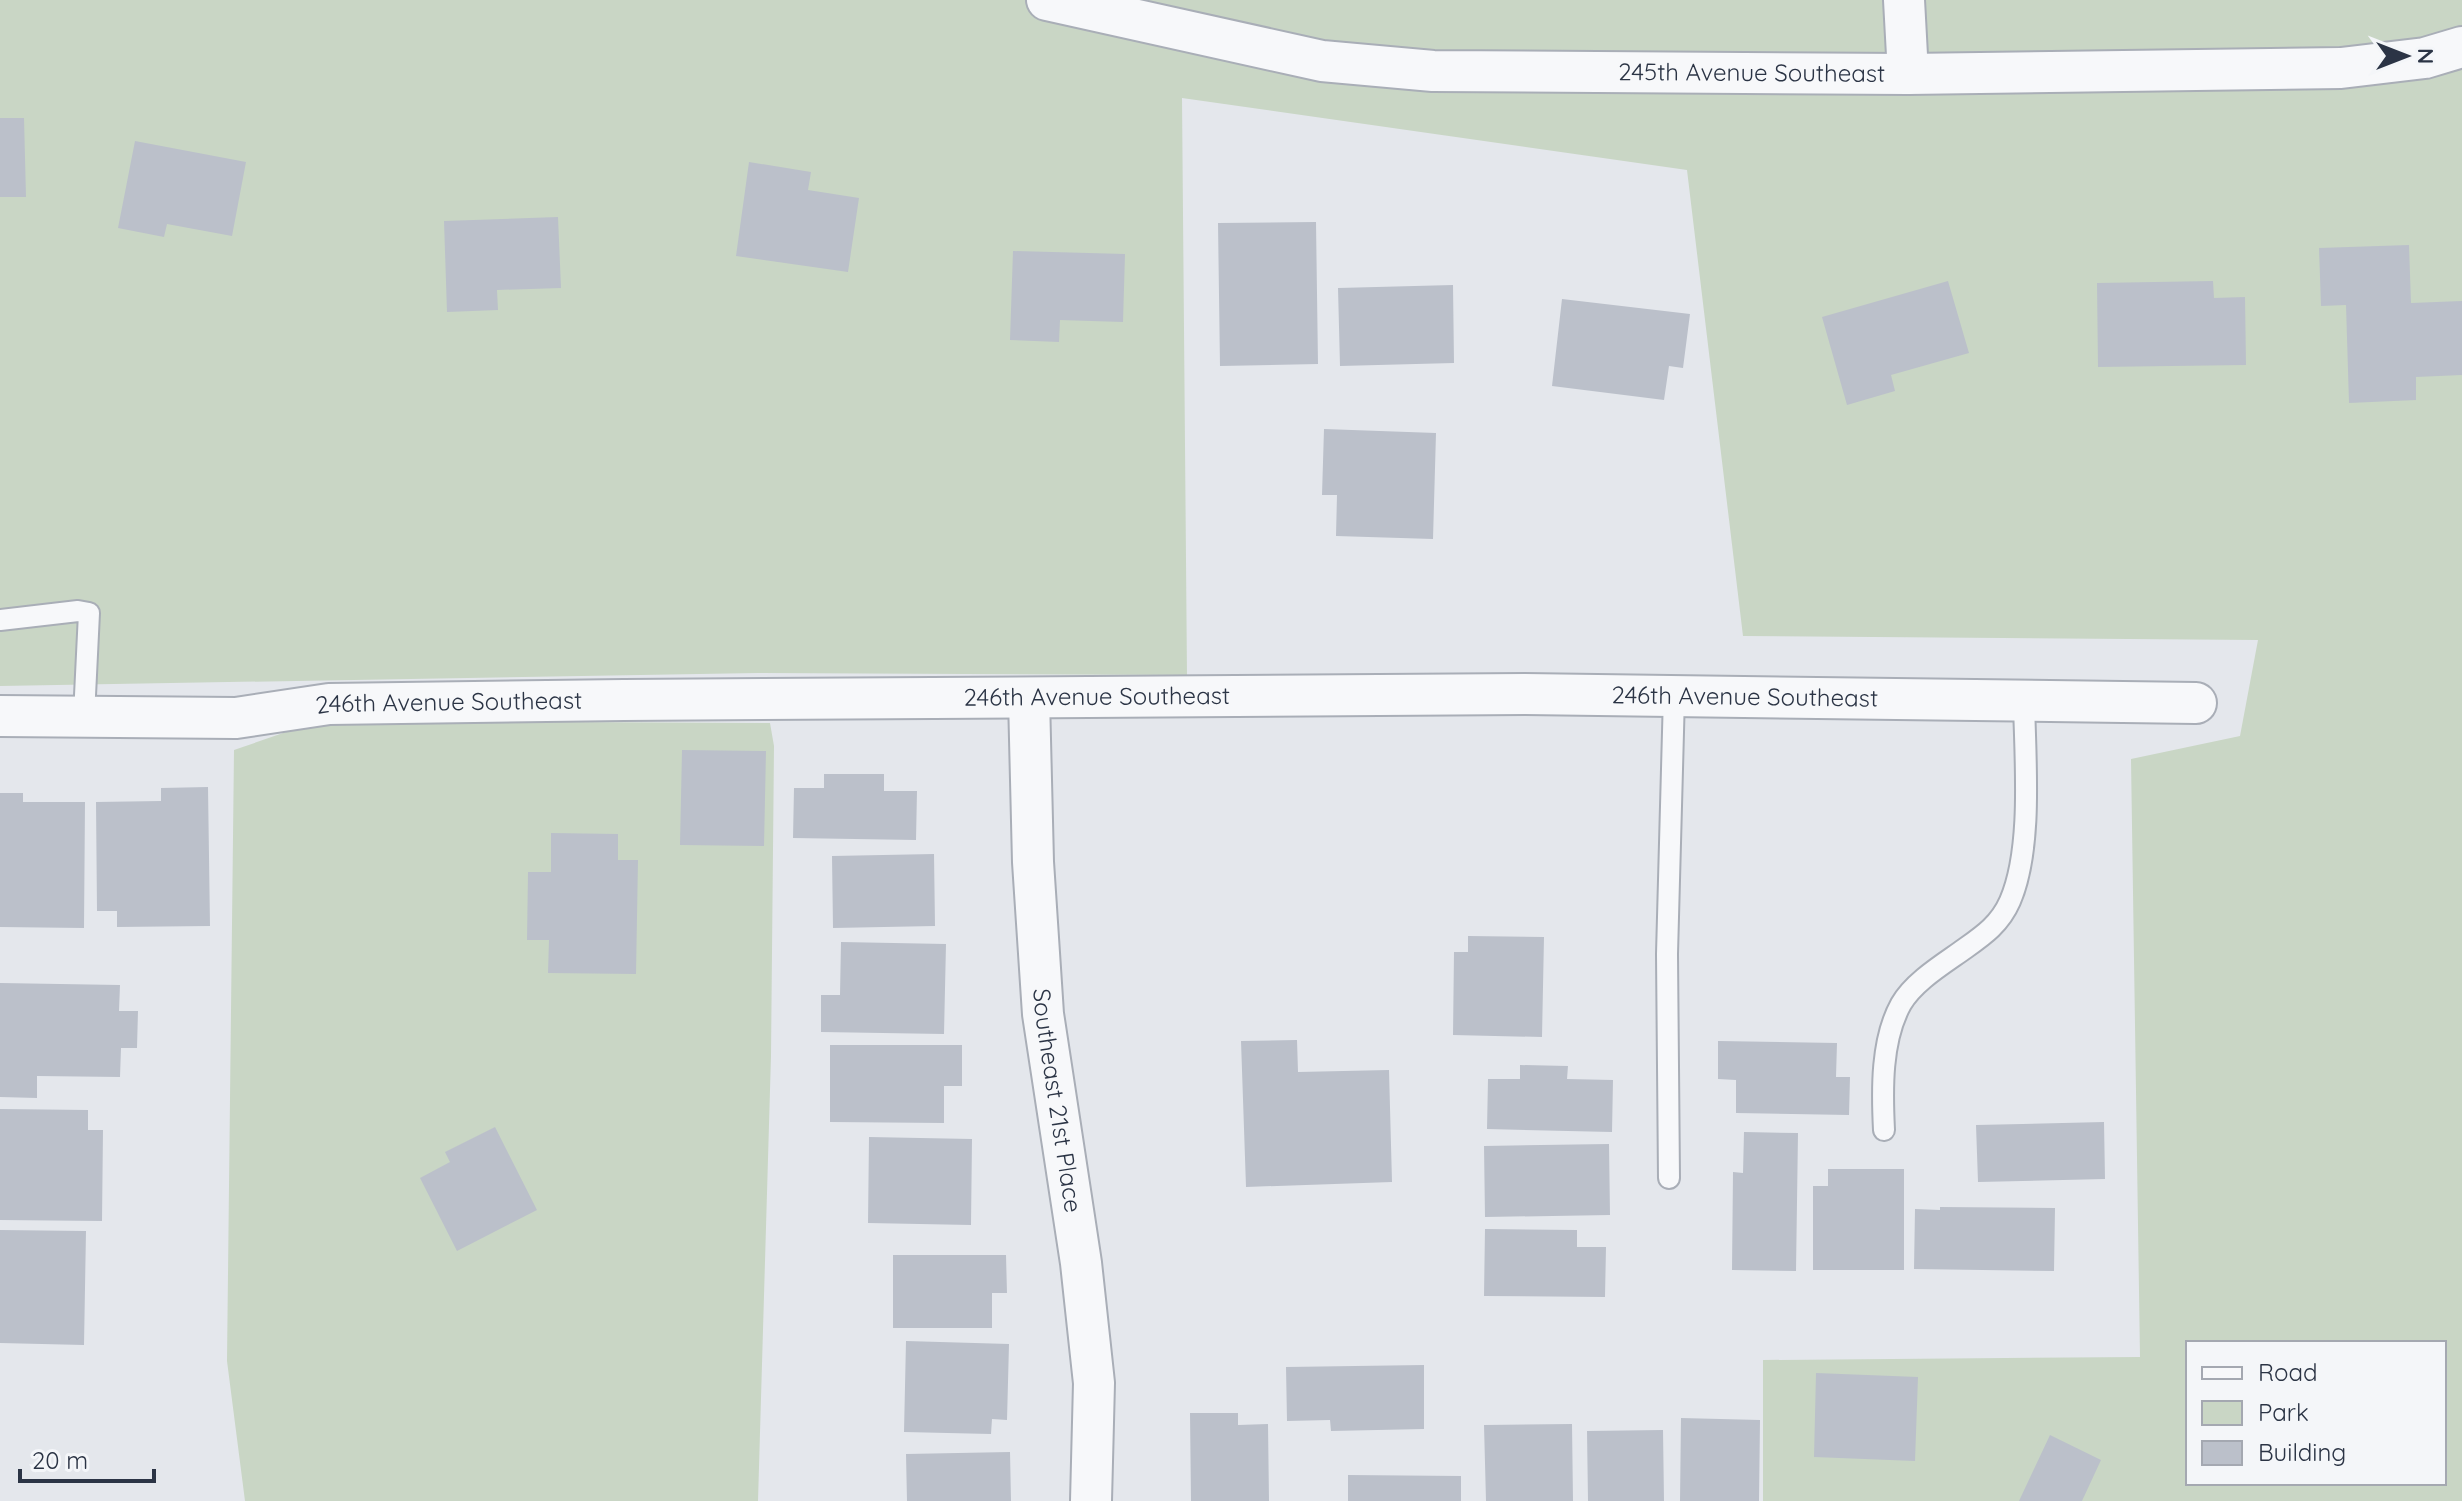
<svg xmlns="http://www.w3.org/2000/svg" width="2462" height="1501" viewBox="0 0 2462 1501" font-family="Quicksand,sans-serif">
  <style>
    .green { fill: #c9d6c5; fill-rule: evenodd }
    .building { fill: #bbc0ca }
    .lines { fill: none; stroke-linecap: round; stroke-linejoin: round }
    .lane-casing { stroke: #a9aeb7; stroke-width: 24 }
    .street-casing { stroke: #a9aeb7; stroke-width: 44 }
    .lane { stroke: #f7f8fa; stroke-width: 20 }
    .street { stroke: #f7f8fa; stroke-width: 40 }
    .labels { text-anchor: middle; stroke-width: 6; stroke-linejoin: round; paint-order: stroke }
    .street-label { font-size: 24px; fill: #2b3445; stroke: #f4f6f9 }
  </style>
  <rect width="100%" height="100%" fill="#e4e7ec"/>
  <path class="green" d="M0 0H2462V1501H1763V1360L2140 1357 2131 759 2240 736 2258 640 1743 636 1687 170 1182 98 1187 675 758 673 0 686ZM2188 1343H2444V1483H2188Z
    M318 721 770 723 774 746 771 1056 758 1501H245L227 1361 234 750Z"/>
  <path class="building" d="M0 118H24L26 197H0Z
    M135 141 246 162 232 236 167 224 164 237 118 228Z
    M749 162 811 172 808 190 859 198 848 272 736 256Z
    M558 217 561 288 497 290 498 310 447 312 444 221Z
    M1316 222 1318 364 1220 366 1218 223Z
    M2409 245 2411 303 2462 301V375L2416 377V400L2349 403 2346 305 2321 306 2319 248Z
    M1013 251 1125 254 1123 322 1060 320 1059 342 1010 340Z
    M1948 281 1969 353 1891 375 1895 391 1847 405 1822 317Z
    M2213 281 2214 298 2245 297 2246 365 2098 367 2097 283Z
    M1453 285 1454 363 1340 366 1338 288Z
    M1562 299 1690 314 1683 368 1669 366 1664 400 1552 386Z
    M1324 429 1436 433 1433 539 1336 536 1337 495H1322Z
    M682 750 766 751 764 846 680 845Z
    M824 774H884V791H917L916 840 793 838 794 788H824Z
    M208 787 210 926 117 927V911H97L96 802 161 801V788Z
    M0 793H23V802H85L84 928 0 927Z
    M551 833 618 834V860H638L636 974 548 973 549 940H527L528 872H551Z
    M934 854 935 926 833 928 832 856Z
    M1468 936 1544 937 1542 1037 1453 1035 1454 952H1468Z
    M841 942 946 944 944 1034 821 1032V995H840Z
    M0 983 120 985 119 1011H138L137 1048H121L120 1077 37 1076V1098L0 1097Z
    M1297 1040 1298 1072 1389 1070 1392 1182 1246 1187 1241 1041Z
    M1718 1041 1837 1043 1836 1077H1850L1849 1115 1736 1113V1080L1718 1079Z
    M830 1045H962V1086H944V1123L830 1122Z
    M1520 1065 1568 1066 1567 1079 1613 1080 1612 1132 1487 1129 1488 1079H1520Z
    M0 1109 88 1110V1130H103L102 1221 0 1220Z
    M2104 1122 2105 1179 1978 1182 1976 1125Z
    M495 1127 537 1210 457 1251 420 1178 450 1162 445 1152Z
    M1744 1132 1798 1133 1796 1271 1732 1270 1733 1172 1743 1173Z
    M869 1137 972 1139 971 1225 868 1223Z
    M1609 1144 1610 1215 1485 1217 1484 1146Z
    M1828 1169H1904V1270H1813V1186H1828Z
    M1940 1207 2055 1208 2054 1271 1914 1269 1915 1209 1940 1210Z
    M1485 1229 1577 1230V1247H1606L1605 1297 1484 1296Z
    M0 1230 86 1231 84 1345 0 1343Z
    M893 1255H1006L1007 1293H992V1328H893Z
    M906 1341 1009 1344 1007 1420 992 1419 991 1434 904 1432Z
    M1424 1365V1429L1331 1431 1330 1420 1287 1421 1286 1367Z
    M1816 1373 1918 1377 1915 1461 1814 1457Z
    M1190 1413H1238V1425L1268 1424 1269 1501H1191Z
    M1681 1418 1760 1420 1759 1501H1680Z
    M1572 1424 1573 1501H1486L1484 1425Z
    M1663 1430 1664 1501H1588L1587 1431Z
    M2050 1435 2101 1460 2082 1501H2019Z
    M1010 1452 1011 1501H907L906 1454Z
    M1348 1475 1461 1476V1501H1348Z"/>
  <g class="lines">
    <defs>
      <path id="lane" d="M0 620 78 611 89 613 84 716
        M1884 1130C1882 1090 1881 1040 1901 1004 1913 983 1940 966 1960 952 1981 937 1999 926 2010 901 2033 848 2025 759 2024 701
        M1669 1178 1667 954 1674 695"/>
      <g id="street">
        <path id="s1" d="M1047 0 1322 61 1433 71 1908 74 2341 68 2425 58 2462 47"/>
        <path d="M1904 0 1908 74"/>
        <path id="s2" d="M1029 698 1033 862 1043 1014 1081 1263 1094 1383 1091 1501"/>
        <path id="s3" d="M0 716 236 718 329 704 624 700 1525 694 2196 703"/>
      </g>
    </defs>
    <use href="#lane" class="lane-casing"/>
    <use href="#street" class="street-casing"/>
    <use href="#lane" class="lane"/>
    <use href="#street" class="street"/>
  </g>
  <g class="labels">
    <g class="street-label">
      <text dy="8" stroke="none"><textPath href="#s1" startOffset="712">245th Avenue Southeast</textPath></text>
      <text dy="8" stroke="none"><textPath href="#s3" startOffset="1098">246th Avenue Southeast</textPath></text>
      <text dy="8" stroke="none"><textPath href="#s3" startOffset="1746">246th Avenue Southeast</textPath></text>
      <text dy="8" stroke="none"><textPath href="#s3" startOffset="450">246th Avenue Southeast</textPath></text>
      <text dy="8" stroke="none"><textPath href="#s2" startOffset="404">Southeast 21st Place</textPath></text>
    </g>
  </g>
  <rect x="2186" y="1341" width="260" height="144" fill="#f4f6f9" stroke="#a4a8b1" stroke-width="2"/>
  <rect x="2202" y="1367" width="40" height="12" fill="#f7f8fa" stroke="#a4a8b1" stroke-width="2"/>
  <text x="2258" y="1381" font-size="24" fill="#2b3445">Road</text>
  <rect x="2202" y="1401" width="40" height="24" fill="#c9d6c5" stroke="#a4a8b1" stroke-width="2"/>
  <text x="2258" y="1421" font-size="24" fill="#2b3445">Park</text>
  <rect x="2202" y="1441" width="40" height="24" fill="#bbc0ca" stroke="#a4a8b1" stroke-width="2"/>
  <text x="2258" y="1461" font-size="24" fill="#2b3445">Building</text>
  <g transform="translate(2406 56) rotate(90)" stroke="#f4f6f9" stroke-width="6" paint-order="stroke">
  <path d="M0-6L14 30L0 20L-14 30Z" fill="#2b3445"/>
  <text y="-12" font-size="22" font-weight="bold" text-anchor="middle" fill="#2b3445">N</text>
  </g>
  <path d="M20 1469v12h134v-12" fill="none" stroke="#2b3445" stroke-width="4"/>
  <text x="32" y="1469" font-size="24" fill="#2b3445" stroke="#f4f6f9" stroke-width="6" paint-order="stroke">20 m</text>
</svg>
